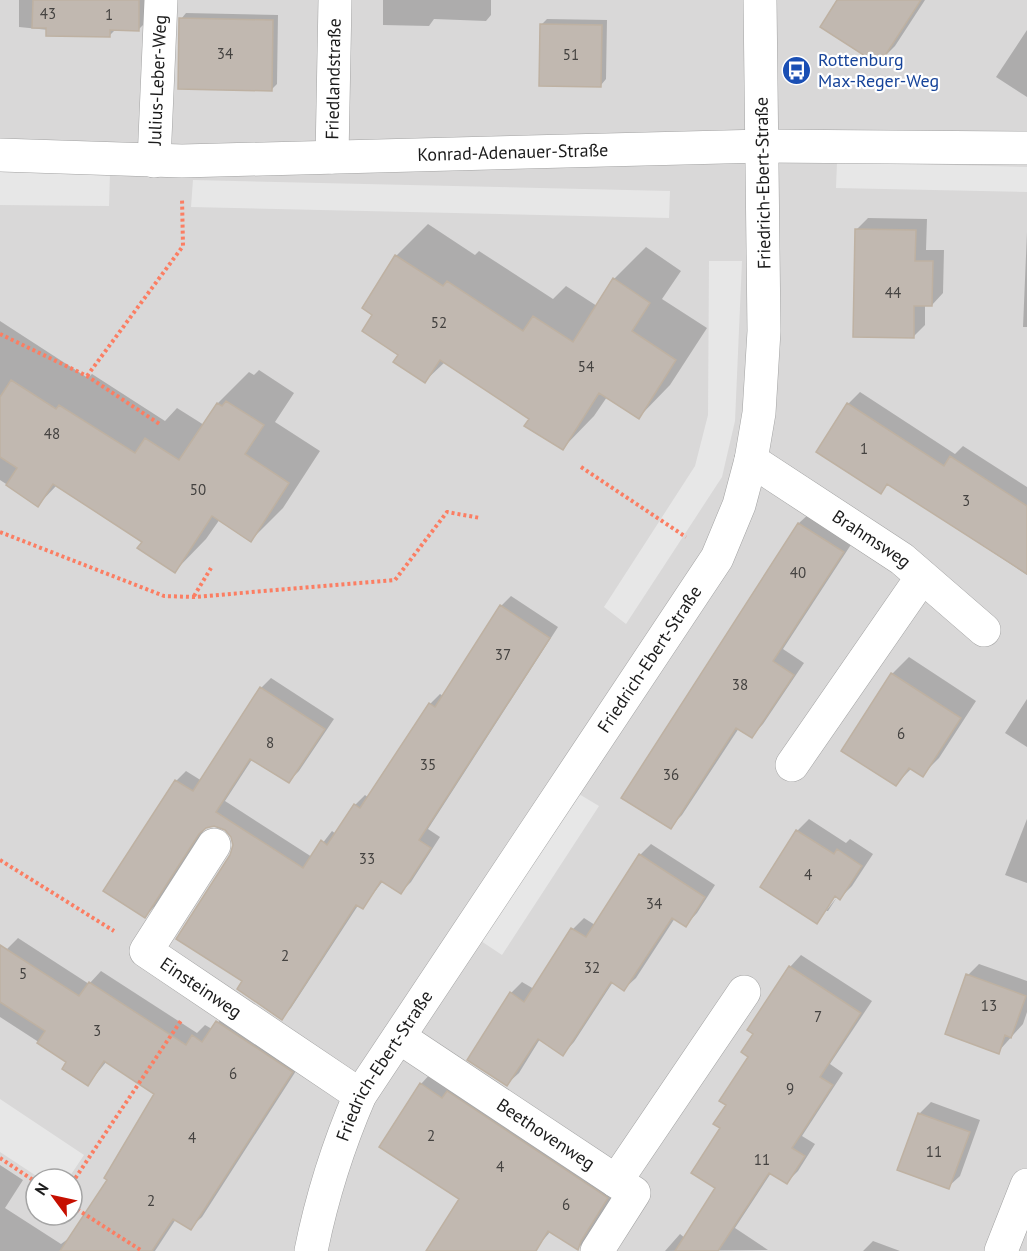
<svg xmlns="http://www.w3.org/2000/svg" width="1027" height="1251" viewBox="0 0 1027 1251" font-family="'PT Sans',sans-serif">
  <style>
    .residential { fill: #d9d8d8; fill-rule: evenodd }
    .parking { fill: #e7e7e7 }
    .shadow { fill: #0003; fill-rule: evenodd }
    .building { fill: #c1b8b0; stroke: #beb1a2; stroke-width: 1.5 }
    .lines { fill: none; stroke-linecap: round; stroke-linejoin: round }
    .minor-casing { stroke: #a2a2a2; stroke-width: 34 }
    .path { stroke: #fb7e63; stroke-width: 4; stroke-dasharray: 3 3; stroke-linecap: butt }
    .minor { stroke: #fff; stroke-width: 33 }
    .labels { text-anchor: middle; stroke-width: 4.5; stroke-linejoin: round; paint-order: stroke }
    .number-label { font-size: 15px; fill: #444240 }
    .transit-label { font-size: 18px; fill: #164399; stroke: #fff; text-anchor: start }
    .street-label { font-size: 18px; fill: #1b1b1b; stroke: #fff }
  </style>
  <rect width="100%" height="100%" fill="#edeae0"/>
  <path class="residential" d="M0 0H1027V1251H0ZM36 1179H72V1215H36Z"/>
  <path class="parking" d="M837 162 1027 167V192L836 188Z
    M0 172 110 173 109 206 0 205Z
    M193 180 670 191 669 218 191 207Z
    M709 261H742L735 421 722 477 626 624 604 607 695 466 708 415Z
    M574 791 599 806 502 955 478 939Z
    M0 1099 84 1155 68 1179H41L0 1152Z"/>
  <path class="shadow" d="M19 0H150V18L138 30 116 29 109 36 19 27Z
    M383 0H491V15L486 21 434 19 429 26 383 25Z
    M839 0H925L895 46 878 63Z
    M186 13 278 15 277 84 271 90 181 19Z
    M547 19 607 20 606 79 601 85 542 24Z
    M1027 30V97L996 77Z
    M868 218 927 219 926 250H944L943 293 932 305H925V325L913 337 856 230Z
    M428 224 475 255 479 251 553 299 566 286 597 306 614 279 646 247 681 271 662 299 707 328 670 385 639 417 607 397 594 416 563 448 531 418 445 362 425 381 400 354 374 315 396 256Z
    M1027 232V327H1023Z
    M0 321 88 378 92 374 165 421 177 408 204 425 218 403 249 372 254 375 259 370 294 393 275 422 320 451 283 508 251 540 220 519 206 539 175 571 144 541 57 485 38 505 0 480Z
    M860 392 955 454 963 446 1027 487V575L889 483 880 492 818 452 848 404Z
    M811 512 854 540 783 649 804 663 763 724 752 736 739 728 682 815 670 827 623 797 799 523Z
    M511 596 558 627 428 829 440 837 411 882 401 892 383 881 363 907 359 904 291 1008 281 1018 244 981 231 855 234 845 232 836 225 828 214 825 206 827 155 906 145 916 176 781 186 771 202 781 261 688 271 678 334 719 299 771 289 781 253 758 225 801 312 857 332 831 336 834 355 805 365 795 369 798 430 704 440 694 443 696 501 606Z
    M909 657 976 701 939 758 922 775 912 768 896 784 843 750 892 674Z
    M1027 699V747L1005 733Z
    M809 819 846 843 850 839 873 854 852 886 840 898 838 896 817 922 762 886 797 831ZM838 889 841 891 828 911H824Z
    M1027 819V883L1005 875Z
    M651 844 715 885 697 913 686 925 675 918 636 978 624 989 613 982 574 1042 563 1054 540 1039 519 1073 507 1084 511 993 522 982 534 989 573 929 584 918 595 925 640 855Z
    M18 938 89 984 101 971 197 1033 205 1025 212 1029 229 1010 303 1060 202 1217 190 1228 176 1219 155 1251H0V1165L23 1180 5 1208 61 1244 72 1236 109 1179 156 1093 107 1061 88 1084 68 1061 0 1017V946L6 950Z
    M801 955 872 1001 830 1064 843 1073 802 1136 815 1144 798 1171 786 1183 771 1173 735 1228 768 1250 665 1251 680 1234 685 1238 717 1188 722 1128 728 1104 790 967Z
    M979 964 1027 981V1012L1023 1024 998 1052 968 975Z
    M432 1072 619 1186 590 1237 578 1248 551 1231 537 1247 506 1251H428L461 1199 421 1084Z
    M931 1102 980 1120 960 1176 948 1187 919 1114Z
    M873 1241 900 1251H863Z"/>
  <path class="building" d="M33 0H139V31L110 30V37L46 36V28H32Z
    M837 0H921L879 65 820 27Z
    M179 18 273 20 272 91 178 89Z
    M540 24 602 25 601 87 539 86Z
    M855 229 916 230 915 261H933L932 306H914V338L853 337Z
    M395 255 443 286 447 281 523 331 533 316 573 342 613 278 650 303 632 331 676 360 639 419 599 393 563 450 524 426 529 419 440 360 425 383 393 362 398 355 362 331 372 315 362 308Z
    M11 380 56 409 59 405 135 453 145 438 179 460 217 403 222 406 226 401 264 425 245 454 289 483 251 542 212 516 175 573 137 548 142 542 53 484 38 507 6 485 17 468 0 457V397Z
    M847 403 944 466 950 456 1027 506V574L887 484 881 494 816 452Z
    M798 523 844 552 773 661 794 675 752 738 736 728 671 829 621 798Z
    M500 605 550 638 419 840 431 848 401 894 381 881 363 909 356 905 282 1020 237 989 242 981 176 939 230 855 233 845 231 837 225 830 214 826 206 828 199 834 145 918 103 891 175 780 193 791 260 687 325 729 289 783 250 759 216 812 303 868 321 840 327 845 354 804 360 808 429 703 435 707Z
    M891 673 961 718 923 777 909 768 896 786 841 751Z
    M796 830 834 854 837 849 862 866 840 900 835 896 817 924 760 887Z
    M639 854 705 897 686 927 672 918 624 991 611 982 563 1056 538 1039 507 1086 467 1060 510 992 524 1002 571 928 586 937Z
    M0 945 79 996 89 982 186 1045 192 1035 202 1042 216 1021 293 1072 191 1230 173 1219 152 1251H60L107 1180 104 1178 154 1094 104 1061 88 1086 62 1069 66 1062 37 1043 45 1031 0 1002Z
    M789 966 861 1013 820 1077 833 1085 792 1148 805 1156 787 1184 769 1173 718 1251H675L715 1188 691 1173 720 1128 713 1124 726 1105 719 1101 748 1057 741 1052 753 1034 747 1030Z
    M966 974 1026 996 1011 1038 1005 1035 999 1054 945 1034Z
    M420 1083 442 1098 447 1091 608 1198 581 1241 578 1250 548 1231 536 1251H426L459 1199 379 1147Z
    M918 1113 970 1132 949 1189 897 1170Z"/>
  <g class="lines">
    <defs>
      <g id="minor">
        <path id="s1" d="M0 155 182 161 763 146 1027 148"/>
        <path id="s2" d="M332 157 335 0"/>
        <path id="s3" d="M154 161 161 0"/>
        <path id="s4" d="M751 460 902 559 984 630"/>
        <path d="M792 765 922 577"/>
        <path id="s5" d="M214 845 146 951 360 1095"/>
        <path id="s6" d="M399 1037 634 1193 597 1251"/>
        <path d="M616 1181 744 992"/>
        <path id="s7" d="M311 1251C322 1196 338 1146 360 1095L717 558 739 505 751 460 759 413 764 331 760 0"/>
        <path d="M1001 1251 1027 1185"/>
      </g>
    </defs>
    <use href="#minor" class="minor-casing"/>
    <path class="path" d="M0 334 87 376 161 425
      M87 376 183 246 182 198
      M581 467 686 537
      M0 532 164 596 194 597 395 580 447 512 480 518
      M194 596 211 568
      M0 860 114 931
      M0 1158 36 1182
      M72 1183 182 1019
      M72 1206 142 1251"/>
    <use href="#minor" class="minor"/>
  </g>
  <defs>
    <symbol id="bus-disc" viewBox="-11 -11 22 22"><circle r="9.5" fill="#1a4fb4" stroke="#fff"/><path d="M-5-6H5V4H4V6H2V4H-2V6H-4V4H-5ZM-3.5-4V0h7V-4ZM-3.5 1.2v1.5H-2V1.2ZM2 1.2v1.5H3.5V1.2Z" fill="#fff"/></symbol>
  </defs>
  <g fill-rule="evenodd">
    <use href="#bus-disc" x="780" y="54" width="33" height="33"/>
  </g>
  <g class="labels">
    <g class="number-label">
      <text x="48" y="19">43</text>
      <text x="109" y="20">1</text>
      <text x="225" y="59">34</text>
      <text x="571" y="60">51</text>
      <text x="893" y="298">44</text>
      <text x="439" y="328">52</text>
      <text x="586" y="372">54</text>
      <text x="52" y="439">48</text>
      <text x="864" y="454">1</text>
      <text x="198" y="495">50</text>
      <text x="966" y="506">3</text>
      <text x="798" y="578">40</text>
      <text x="503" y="660">37</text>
      <text x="740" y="690">38</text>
      <text x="901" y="739">6</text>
      <text x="270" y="748">8</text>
      <text x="428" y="770">35</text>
      <text x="671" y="780">36</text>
      <text x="367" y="864">33</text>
      <text x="808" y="880">4</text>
      <text x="654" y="909">34</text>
      <text x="285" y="961">2</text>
      <text x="592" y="973">32</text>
      <text x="23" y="979">5</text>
      <text x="989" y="1011">13</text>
      <text x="818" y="1022">7</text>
      <text x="97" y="1036">3</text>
      <text x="233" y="1079">6</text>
      <text x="790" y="1094">9</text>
      <text x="431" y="1141">2</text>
      <text x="192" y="1143">4</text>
      <text x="934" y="1157">11</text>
      <text x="762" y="1165">11</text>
      <text x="500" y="1172">4</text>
      <text x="151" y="1206">2</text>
      <text x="566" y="1210">6</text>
    </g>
    <g class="transit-label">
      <text x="818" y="66">Rottenburg<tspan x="818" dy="21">Max-Reger-Weg</tspan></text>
    </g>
    <g class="street-label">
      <text dy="6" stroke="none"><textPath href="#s2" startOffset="78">Friedlandstraße</textPath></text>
      <text dy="6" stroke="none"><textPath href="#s3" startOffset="81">Julius-Leber-Weg</textPath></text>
      <text dy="6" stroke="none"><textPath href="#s1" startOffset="513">Konrad-Adenauer-Straße</textPath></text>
      <text transform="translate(763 183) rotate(-91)" y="6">Friedrich-Ebert-Straße</text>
      <text dy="6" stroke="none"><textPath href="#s4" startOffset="144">Brahmsweg</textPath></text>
      <text dy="6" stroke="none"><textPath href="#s7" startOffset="687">Friedrich-Ebert-Straße</textPath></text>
      <text dy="6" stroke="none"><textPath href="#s5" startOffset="192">Einsteinweg</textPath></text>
      <text dy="6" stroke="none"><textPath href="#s7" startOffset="201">Friedrich-Ebert-Straße</textPath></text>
      <text dy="6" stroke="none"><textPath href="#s6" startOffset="176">Beethovenweg</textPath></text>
    </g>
  </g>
  <g transform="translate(54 1197) rotate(303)"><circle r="28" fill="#ffffff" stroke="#a4a4a4" stroke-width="1.5"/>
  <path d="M0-4.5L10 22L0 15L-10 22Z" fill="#c60f00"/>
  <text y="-9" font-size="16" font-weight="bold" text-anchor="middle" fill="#1b1b1b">N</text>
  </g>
</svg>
